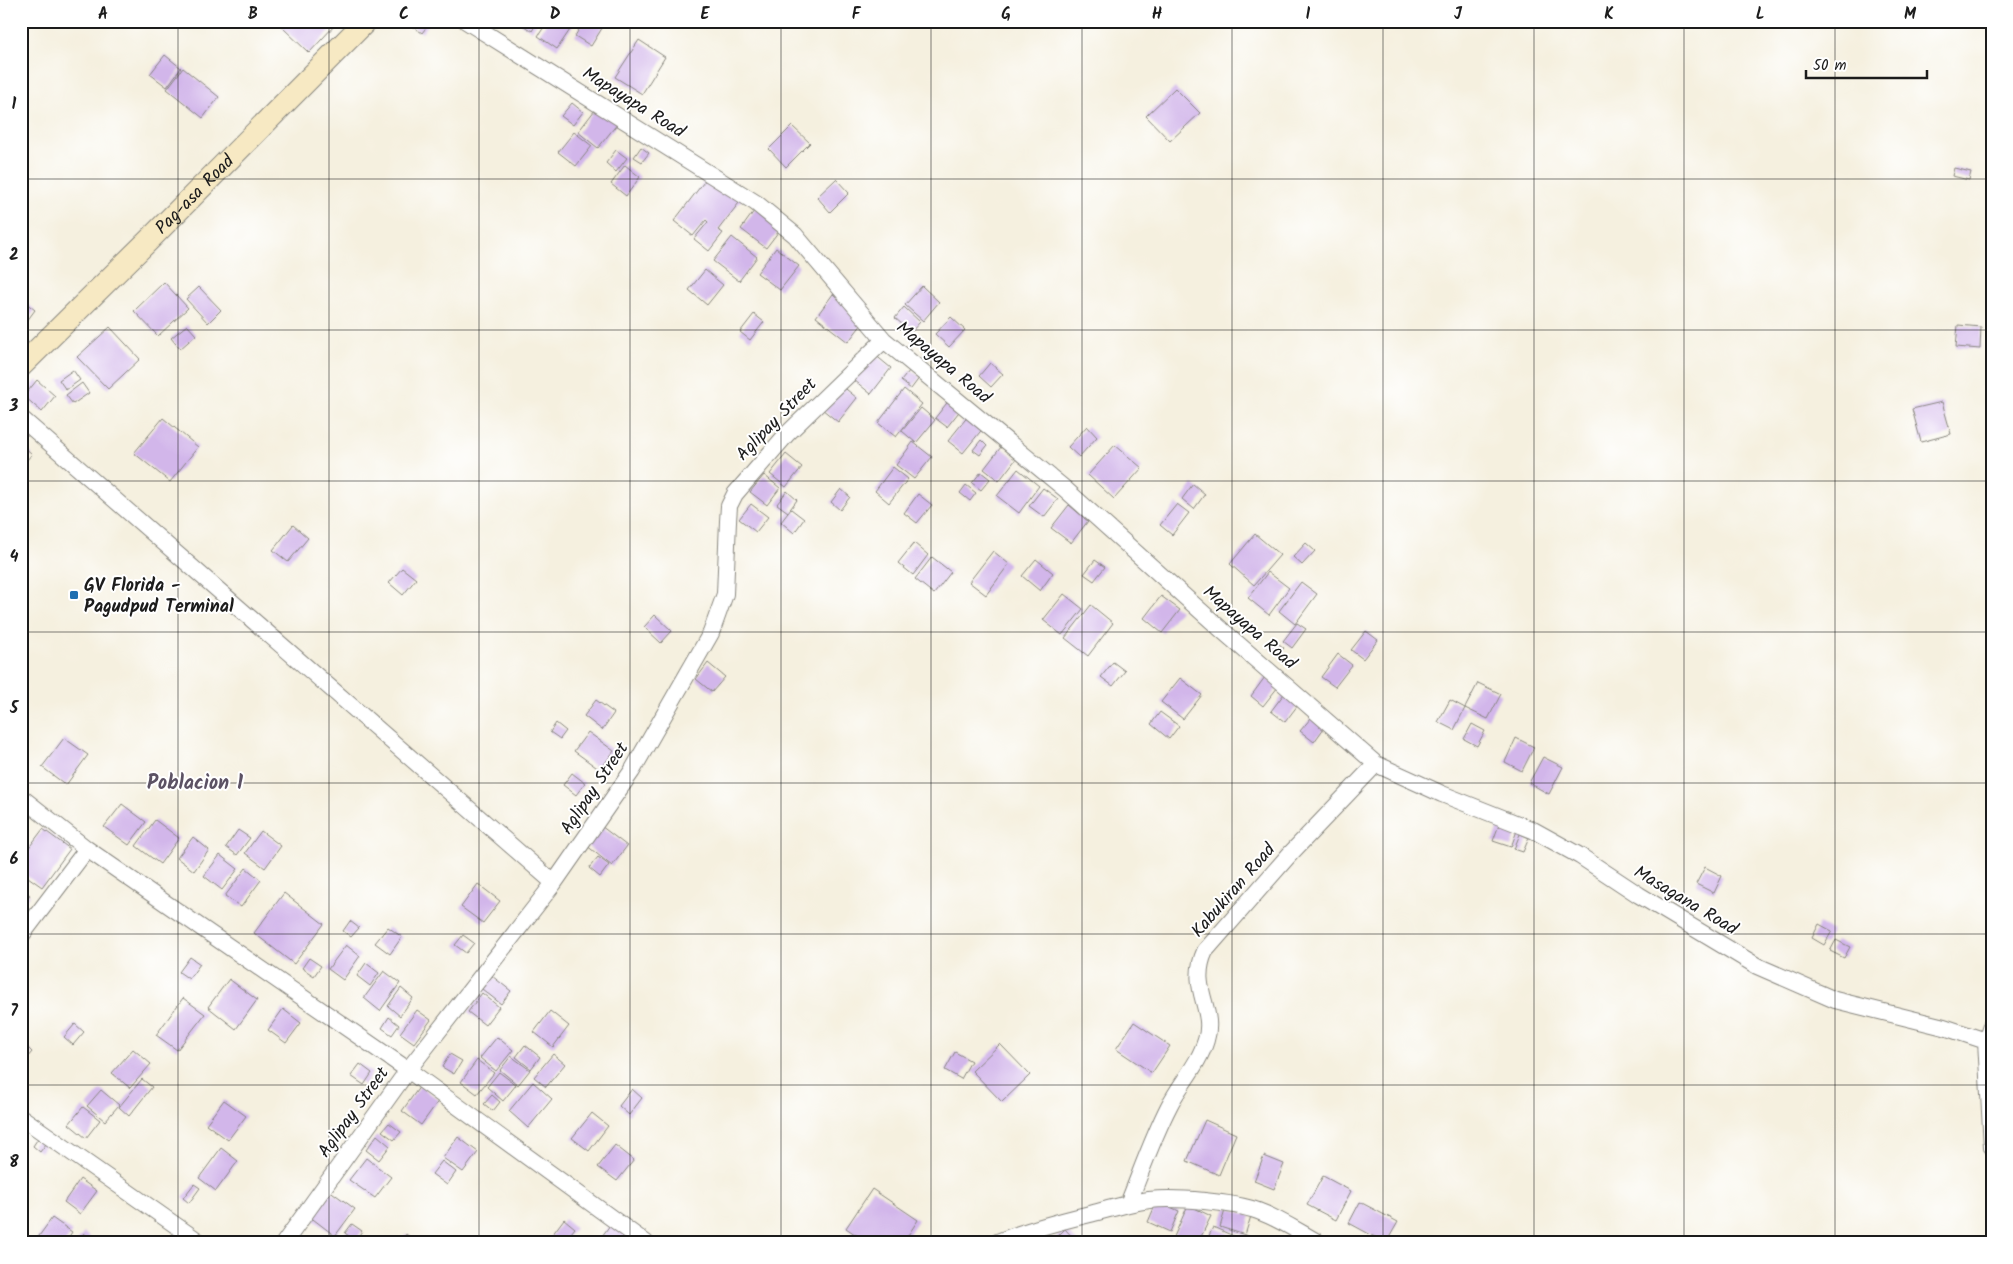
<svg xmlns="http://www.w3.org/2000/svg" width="2013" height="1264" viewBox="0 0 2013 1264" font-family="Kalam,sans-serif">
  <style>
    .building { fill: #d2b6ea }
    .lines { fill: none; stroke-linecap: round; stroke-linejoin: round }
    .street-casing { stroke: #88867e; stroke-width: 18 }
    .secondary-casing { stroke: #88867e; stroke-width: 24 }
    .street { stroke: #fff; stroke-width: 16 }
    .secondary { stroke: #f7e9c3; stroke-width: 22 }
    .grid { fill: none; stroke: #1c1c1c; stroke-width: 1; stroke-opacity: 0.55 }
    .poi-dot { fill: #1f6fb2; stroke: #fff; stroke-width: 2 }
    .labels { text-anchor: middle; stroke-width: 4; stroke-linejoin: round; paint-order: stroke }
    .street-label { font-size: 18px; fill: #1c1c1c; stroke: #fff }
    .poi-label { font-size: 18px; font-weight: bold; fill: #1c1c1c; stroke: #fff; text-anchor: start }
    .quarter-label { font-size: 20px; font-weight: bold; fill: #5c5264; stroke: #fff }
    .neatline { fill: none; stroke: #1c1c1c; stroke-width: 2 }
    .grid-label { font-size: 16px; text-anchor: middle; font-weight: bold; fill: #1c1c1c }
  </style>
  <rect width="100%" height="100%" fill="#fff"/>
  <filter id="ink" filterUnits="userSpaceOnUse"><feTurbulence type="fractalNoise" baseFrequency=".02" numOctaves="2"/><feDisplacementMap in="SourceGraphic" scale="10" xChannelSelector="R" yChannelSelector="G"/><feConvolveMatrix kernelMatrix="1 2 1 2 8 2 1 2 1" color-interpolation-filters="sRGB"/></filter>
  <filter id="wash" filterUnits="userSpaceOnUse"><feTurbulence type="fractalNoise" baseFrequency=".0096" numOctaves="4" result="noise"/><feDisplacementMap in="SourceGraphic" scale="20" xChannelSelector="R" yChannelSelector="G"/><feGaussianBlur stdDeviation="1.12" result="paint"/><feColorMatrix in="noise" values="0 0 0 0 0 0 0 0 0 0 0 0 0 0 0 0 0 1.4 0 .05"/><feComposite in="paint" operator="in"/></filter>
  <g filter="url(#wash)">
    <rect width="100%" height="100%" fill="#f5f0df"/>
    <g id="blocks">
      <path class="building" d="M288 21H330L335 25 309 53 282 27Z
        M414 21H431L422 33 411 25Z
        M516 21H538L532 31Z
        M548 21H576L557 49 538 36Z
        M584 21H598L604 25 591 46 575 36Z
        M639 40 665 57 642 94 615 77Z
        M165 55 181 68 167 87 150 74Z
        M183 68 219 97 203 118 167 89Z
        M1175 88 1200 113 1170 141 1146 116Z
        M572 103 583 112 573 125 561 116Z
        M598 106 618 123 598 148 578 132Z
        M792 126 810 143 786 167 769 149Z
        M574 132 592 146 576 166 558 152Z
        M641 147 649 153 642 162 634 157Z
        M616 150 627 158 616 172 606 163Z
        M625 165 640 177 626 196 611 184Z
        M1954 168 1971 172 1969 180 1952 176Z
        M710 174 742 199 718 230 723 233 709 251 694 239 708 222 706 220 693 236 674 221Z
        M836 179 849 193 830 212 817 197Z
        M757 207 782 227 766 248 741 229Z
        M732 237 757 257 739 281 713 261Z
        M776 248 799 266 780 290 757 273Z
        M705 270 723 285 707 305 689 290Z
        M164 282 188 308 158 336 134 311Z
        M922 286 939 302 923 321 905 305Z
        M199 287 221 310 208 323 186 299Z
        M833 294 866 319 848 342 816 317Z
        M21 299 35 310 21 329Z
        M904 307 920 322 911 332 895 318Z
        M754 314 764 322 750 340 740 332Z
        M951 317 965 330 949 347 935 334Z
        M187 325 196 335 180 349 171 338Z
        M1958 325 1981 327 1980 349 1956 347Z
        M110 327 140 359 108 389 77 357Z
        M874 354 891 368 871 394 854 380Z
        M990 363 1003 374 991 387 979 376Z
        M73 370 80 380 66 390 59 380Z
        M910 370 920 377 911 389 901 381Z
        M37 380 55 396 42 412 24 396Z
        M82 383 89 393 73 404 66 395Z
        M841 385 857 398 838 422 822 409Z
        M904 389 922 404 896 437 878 423Z
        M950 399 962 408 947 427 935 418Z
        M1942 402 1951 434 1921 442 1912 409Z
        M921 408 935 420 916 443 902 431Z
        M969 415 984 427 963 453 948 441Z
        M163 418 198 447 170 482 134 453Z
        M1087 426 1097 437 1079 457 1068 447Z
        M981 440 987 446 980 455 973 450Z
        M913 442 932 457 914 479 896 465Z
        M21 444 32 454 21 467Z
        M1115 445 1142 468 1114 499 1088 475Z
        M1001 447 1016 459 999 481 984 469Z
        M786 454 802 467 786 487 770 474Z
        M893 467 908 479 889 503 875 491Z
        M1018 469 1039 486 1019 513 997 496Z
        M981 472 990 479 981 490 972 483Z
        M764 475 780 488 767 505 750 492Z
        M1193 484 1205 494 1194 509 1182 499Z
        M966 485 976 493 970 501 960 493Z
        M1043 488 1058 499 1044 517 1029 506Z
        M841 489 850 497 840 510 831 502Z
        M787 491 797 500 788 512 777 504Z
        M918 494 932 505 917 523 904 513Z
        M751 504 768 517 756 532 739 519Z
        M1177 504 1189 513 1172 535 1160 525Z
        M1069 505 1088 521 1071 543 1051 528Z
        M791 509 804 519 794 533 781 522Z
        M293 525 308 538 288 562 273 550Z
        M1255 534 1280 555 1254 585 1230 564Z
        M914 543 928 555 913 575 898 563Z
        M1306 543 1315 551 1302 565 1293 557Z
        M993 551 1009 564 986 595 969 582Z
        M932 557 951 572 934 594 915 579Z
        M1036 559 1053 573 1040 591 1022 576Z
        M1095 560 1105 567 1094 581 1084 574Z
        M402 568 416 579 403 595 389 583Z
        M1268 572 1289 588 1269 615 1248 598Z
        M1301 582 1317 594 1295 624 1279 611Z
        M1064 594 1083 609 1062 635 1043 620Z
        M1161 596 1180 610 1162 633 1144 618Z
        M1091 605 1113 623 1088 656 1065 638Z
        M655 615 672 631 661 643 644 627Z
        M1297 623 1306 629 1292 648 1283 641Z
        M1366 631 1378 640 1363 659 1351 650Z
        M1274 640 1284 648 1279 654 1269 647Z
        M1338 654 1352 665 1335 687 1321 677Z
        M1113 662 1125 671 1113 686 1101 677Z
        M708 663 725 677 712 692 696 679Z
        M1265 677 1278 687 1263 706 1251 696Z
        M1180 678 1202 695 1183 719 1161 702Z
        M1478 683 1501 694 1488 719 1465 708 1454 730 1438 722 1450 700 1465 708Z
        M1287 690 1301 701 1285 722 1271 711Z
        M596 700 614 713 602 730 584 716Z
        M1160 712 1179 726 1169 739 1151 724Z
        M1311 718 1324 728 1314 742 1300 731Z
        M556 723 566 731 560 739 550 732Z
        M1472 724 1485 731 1477 746 1464 739Z
        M588 732 614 751 600 770 574 751Z
        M64 738 88 755 66 785 42 767Z
        M1516 738 1534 747 1522 771 1505 762Z
        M1543 757 1563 767 1549 794 1529 783Z
        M572 773 585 783 576 795 563 785Z
        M122 804 146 822 129 845 104 827Z
        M155 820 179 838 160 864 136 846Z
        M1500 822 1518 828 1511 847 1493 841Z
        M601 826 627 846 612 866 586 845Z
        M43 829 70 849 42 887 21 872V858Z
        M238 830 250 838 237 855 226 847Z
        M261 831 281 846 265 868 245 853Z
        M1520 834 1529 838 1523 852 1514 849Z
        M193 837 209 850 194 871 177 858Z
        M220 855 238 869 222 890 204 876Z
        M598 857 609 865 600 877 589 868Z
        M1705 867 1722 876 1714 893 1696 884Z
        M246 868 261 880 241 907 225 896Z
        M478 884 500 901 483 923 461 907Z
        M21 889 30 895 21 906Z
        M284 893 324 924 294 964 254 933Z
        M350 921 359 928 351 937 343 931Z
        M1819 924 1832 931 1824 945 1812 938Z
        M388 927 402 937 390 954 375 943Z
        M463 935 474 943 466 953 455 945Z
        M1836 940 1850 947 1844 958 1830 951Z
        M346 945 360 956 343 980 328 969Z
        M190 957 200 964 189 979 179 972Z
        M309 958 321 966 314 976 302 968Z
        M366 963 379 973 370 986 357 976Z
        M384 971 400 983 380 1011 364 998Z
        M492 976 511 991 501 1004 482 989Z
        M229 979 257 1000 236 1029 208 1007Z
        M401 988 413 998 400 1016 388 1006Z
        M482 993 499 1007 485 1025 468 1012Z
        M183 998 205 1014 177 1050 156 1035Z
        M283 1009 301 1023 286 1043 268 1030Z
        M417 1010 431 1020 414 1043 400 1033Z
        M550 1011 569 1026 553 1047 534 1032Z
        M389 1017 399 1025 392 1035 382 1028Z
        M1134 1022 1170 1046 1152 1073 1116 1049Z
        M75 1024 84 1032 73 1045 64 1037Z
        M497 1037 513 1050 496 1071 480 1058Z
        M1000 1044 1030 1075 1002 1102 972 1071Z
        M525 1045 540 1057 531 1069 516 1057Z
        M26 1046 32 1052 21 1065V1052Z
        M133 1049 151 1064 130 1088 112 1073Z
        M955 1052 971 1061 961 1079 945 1070Z
        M450 1054 462 1061 454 1074 442 1067Z
        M553 1054 565 1064 546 1087 534 1077Z
        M511 1056 530 1070 518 1085 500 1070Z
        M477 1060 494 1073 477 1094 461 1082Z
        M360 1064 372 1073 364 1085 351 1076Z
        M499 1072 516 1085 503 1101 487 1087Z
        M142 1079 152 1087 129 1116 119 1107Z
        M533 1082 552 1099 528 1128 509 1111Z
        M420 1086 439 1100 421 1125 402 1111Z
        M632 1089 642 1098 629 1115 619 1106Z
        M101 1090 119 1105 105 1121 87 1106Z
        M492 1095 500 1102 493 1111 484 1104Z
        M224 1100 246 1116 228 1140 206 1124Z
        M83 1107 100 1120 86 1138 69 1124Z
        M592 1113 608 1126 589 1151 572 1138Z
        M1205 1120 1236 1134 1219 1175 1187 1161Z
        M389 1123 401 1132 394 1140 382 1131Z
        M41 1134 49 1140 40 1152 33 1146Z
        M377 1135 390 1146 379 1160 366 1150Z
        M458 1137 478 1152 463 1172 443 1158Z
        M615 1145 634 1160 617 1181 598 1167Z
        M221 1148 238 1161 216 1191 199 1178Z
        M1264 1156 1284 1164 1274 1189 1254 1181Z
        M366 1158 391 1177 375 1198 349 1180Z
        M442 1161 456 1172 447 1185 432 1174Z
        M1323 1176 1351 1191 1336 1220 1307 1205Z
        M80 1179 97 1191 80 1214 64 1202Z
        M194 1184 200 1188 189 1203 183 1198Z
        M872 1189 918 1220 903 1243H868L846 1228Z
        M329 1190 355 1209 335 1236 309 1216Z
        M1157 1201 1179 1211 1170 1232 1148 1222Z
        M1360 1202 1398 1222 1386 1243 1349 1223Z
        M1188 1205 1211 1216 1198 1243H1181L1173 1239Z
        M1226 1207 1251 1216 1245 1235 1220 1227Z
        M52 1218 72 1232 65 1243H34Z
        M564 1219 575 1228 563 1243H546Z
        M613 1221 636 1243H597Z
        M352 1224 362 1231 355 1241 345 1233Z
        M1213 1227 1238 1238 1236 1243H1213L1207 1240Z
        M1065 1229 1078 1243H1051Z
        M84 1233 94 1241 92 1243H76Z
        M406 1234 418 1243H400Z
        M1246 1235 1260 1243H1242Z"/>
    </g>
  </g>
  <g filter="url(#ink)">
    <use href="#blocks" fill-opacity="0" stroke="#88867e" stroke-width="1"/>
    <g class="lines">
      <defs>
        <path id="street" d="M466 21 756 203 795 235 884 340 1065 489 1223 631 1376 764 1442 794 1533 830 1580 856 1639 895 1757 966 1835 1000 1944 1027 1986 1041
          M21 418 554 883
          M21 797 87 849 408 1070 646 1243
          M21 936 87 849
          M1992 1023 1986 1041 1992 1147
          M21 1117 201 1243
          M1128 1204C1141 1172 1153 1137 1169 1106 1180 1084 1199 1064 1206 1040 1216 1009 1188 988 1205 951L1290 854 1376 764
          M284 1243 408 1070 554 883 632 771 711 633 725 594 728 521 729 506 735 494 787 434 884 340
          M995 1243C1026 1230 1057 1222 1090 1214 1109 1209 1129 1203 1149 1200 1176 1197 1233 1202 1258 1211 1280 1219 1299 1232 1319 1243"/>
        <g id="secondary">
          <path id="s1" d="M21 366 149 240 366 21"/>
        </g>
      </defs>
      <use href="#street" class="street-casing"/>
      <use href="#secondary" class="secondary-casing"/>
      <use href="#street" class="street"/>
      <use href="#secondary" class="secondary"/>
    </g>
  </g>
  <path class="grid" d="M178 21V1243M329 21V1243M479 21V1243M630 21V1243M781 21V1243M931 21V1243M1082 21V1243M1232 21V1243M1383 21V1243M1534 21V1243M1684 21V1243M1835 21V1243M21 179H1992M21 330H1992M21 481H1992M21 632H1992M21 783H1992M21 934H1992M21 1085H1992"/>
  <rect class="poi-dot" x="69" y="590" width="10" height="10" rx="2.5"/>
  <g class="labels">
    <g class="street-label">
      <text transform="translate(634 102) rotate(32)" y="6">Mapayapa Road</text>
      <text dy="6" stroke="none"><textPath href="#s1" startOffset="244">Pag-asa Road</textPath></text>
      <text transform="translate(944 362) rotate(40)" y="6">Mapayapa Road</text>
      <text transform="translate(776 419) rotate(-46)" y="6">Aglipay Street</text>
      <text transform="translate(1250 627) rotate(41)" y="6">Mapayapa Road</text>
      <text transform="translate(594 788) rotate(-56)" y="6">Aglipay Street</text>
      <text transform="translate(1233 890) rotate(-49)" y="6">Kabukiran Road</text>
      <text transform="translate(1686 900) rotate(31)" y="6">Masagana Road</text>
      <text transform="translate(353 1112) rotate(-54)" y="6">Aglipay Street</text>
    </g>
    <g class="poi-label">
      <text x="84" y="591">GV Florida -<tspan x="84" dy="21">Pagudpud Terminal</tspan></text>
    </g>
    <g class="quarter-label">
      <text x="195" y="789">Poblacion 1</text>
    </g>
  </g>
  <rect width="2013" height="1264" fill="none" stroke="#fff" stroke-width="55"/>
  <path d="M1806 70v8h121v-8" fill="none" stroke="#1c1c1c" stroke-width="2.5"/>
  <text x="1813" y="70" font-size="15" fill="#1c1c1c" stroke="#ffffff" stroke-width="4" paint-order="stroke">50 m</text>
  <rect x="28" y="28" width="1958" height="1208" class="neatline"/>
  <g class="grid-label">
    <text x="103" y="19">A</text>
    <text x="253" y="19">B</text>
    <text x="404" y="19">C</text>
    <text x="555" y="19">D</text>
    <text x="705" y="19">E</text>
    <text x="856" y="19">F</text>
    <text x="1006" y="19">G</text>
    <text x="1157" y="19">H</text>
    <text x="1308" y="19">I</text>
    <text x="1458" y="19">J</text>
    <text x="1609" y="19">K</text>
    <text x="1760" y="19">L</text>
    <text x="1910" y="19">M</text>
    <text x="14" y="109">1</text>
    <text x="14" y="260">2</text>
    <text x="14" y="411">3</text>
    <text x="14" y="562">4</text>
    <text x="14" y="713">5</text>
    <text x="14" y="864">6</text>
    <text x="14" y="1016">7</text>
    <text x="14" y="1167">8</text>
  </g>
</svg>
